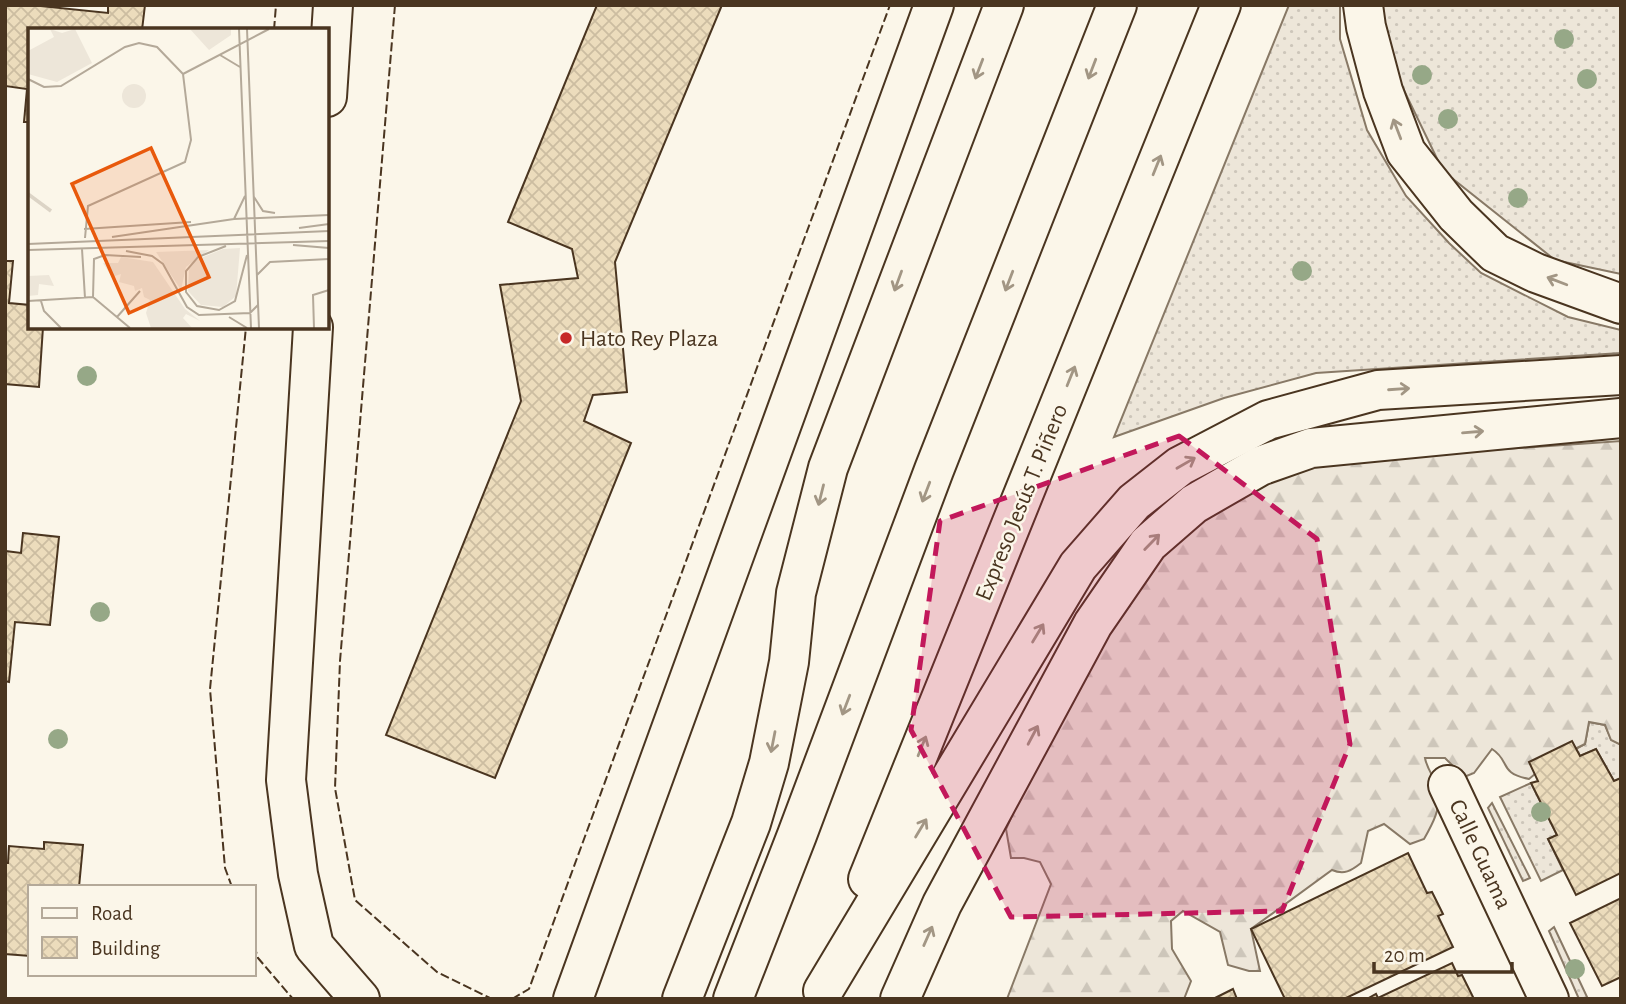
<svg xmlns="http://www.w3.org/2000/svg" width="1626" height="1004" viewBox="0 0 1626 1004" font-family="'Alegreya Sans',sans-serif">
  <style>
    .grass { fill: url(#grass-dots); stroke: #887966; stroke-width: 2 }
    .forest { fill: url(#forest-firs); stroke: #887966; stroke-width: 2 }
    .building { fill: url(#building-cross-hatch); stroke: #4a3520; stroke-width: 2 }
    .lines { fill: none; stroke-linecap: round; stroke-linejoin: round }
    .minor-casing { stroke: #4a3520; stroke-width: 42 }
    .highway-casing { stroke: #4a3520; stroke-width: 42 }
    .minor { stroke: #fbf6e9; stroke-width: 38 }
    .highway { stroke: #fbf6e9; stroke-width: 38 }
    .fence { stroke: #4a3520; stroke-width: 2; stroke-dasharray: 9 3.5; stroke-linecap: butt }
    .tree { fill: #96a887 }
    .oneway { stroke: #a29684 }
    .marked { fill: #c2185b; fill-opacity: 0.2; stroke: #c2185b; stroke-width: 5; stroke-dasharray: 14 9; stroke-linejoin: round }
    .poi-dot { fill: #c62828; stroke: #fbf6e9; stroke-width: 2.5 }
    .labels { text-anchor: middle; stroke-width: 5; stroke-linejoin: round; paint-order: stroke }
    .poi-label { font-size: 24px; fill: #4a3520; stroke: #fbf6e9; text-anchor: start }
    .street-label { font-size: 24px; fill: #4a3520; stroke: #fbf6e9 }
    .inset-river { fill: none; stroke: #dcd4c6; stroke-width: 3.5 }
    .inset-road { fill: none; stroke: #b4a999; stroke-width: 2 }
    .view { fill: #e8590c; fill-opacity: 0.15; stroke: #e8590c; stroke-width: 3.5 }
    .inset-edge { fill: none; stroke: #4a3520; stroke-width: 3.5 }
  </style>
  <defs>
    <pattern id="grass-dots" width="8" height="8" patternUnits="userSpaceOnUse" patternTransform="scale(1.75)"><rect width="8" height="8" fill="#ede6d9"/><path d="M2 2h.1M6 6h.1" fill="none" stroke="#cdc6ba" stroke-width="1.8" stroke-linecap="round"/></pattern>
    <pattern id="forest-firs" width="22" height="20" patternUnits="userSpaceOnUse" patternTransform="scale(1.75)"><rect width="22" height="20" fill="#ede6d9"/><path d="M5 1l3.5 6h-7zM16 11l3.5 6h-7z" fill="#cdc6ba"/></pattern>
    <pattern id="building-cross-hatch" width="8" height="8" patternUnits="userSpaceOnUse" patternTransform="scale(1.75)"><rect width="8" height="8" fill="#ecdcbc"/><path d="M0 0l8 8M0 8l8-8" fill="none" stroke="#ccbda1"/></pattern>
  </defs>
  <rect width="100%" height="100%" fill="#fbf6e9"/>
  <path class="grass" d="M1289 5H1340V39L1367 130 1406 196 1449 243 1481 273 1568 317 1621 330V353L1316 373 1224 398 1114 437Z
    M1381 5H1621V274L1555 260 1443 171 1385 51Z
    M1589 722 1605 725 1611 739 1621 745V778L1614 781 1596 749 1580 756 1576 749 1585 744Z
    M1531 783 1557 835 1548 839 1563 870 1541 881 1500 797Z
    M1492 803 1530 878 1523 881 1488 808Z
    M1554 927 1588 999H1579L1549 931Z"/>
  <path class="forest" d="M1621 441V745L1611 740 1605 725 1589 722 1585 744 1552 760 1529 779C1498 773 1511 761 1492 749L1474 773 1464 777 1445 758H1425C1427 770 1436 779 1438 790 1442 807 1432 825 1424 839L1410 844 1384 824 1368 831 1361 863C1351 871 1344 875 1332 870L1251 929 1260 971H1249L1228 965 1220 932 1183 911 1171 921 1172 949 1191 981 1184 999H1007L1051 884 1040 862 1024 858H1011L1006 829 1058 715 1152 556 1205 511 1292 468 1417 455Z"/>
  <path class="building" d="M5 5H31L108 13V5H145L142 30H30V122H24L27 89 5 86Z
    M597 5H722L615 262 627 392 593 395 584 421 631 443 495 778 386 735 521 401 500 285 578 278 572 249 508 222Z
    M5 261H13L9 303 30 305V327H43L39 387 5 384Z
    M23 533 59 537 50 625 15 622 9 682 5 681V551L21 553Z
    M1572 741 1580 756 1596 749 1614 781 1621 778V873L1576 895 1548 839 1557 835 1531 783 1538 781 1529 762Z
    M44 842 83 845 79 887H30V956L5 954V863H8L9 846 44 849Z
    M1408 853 1427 893 1432 892 1443 914 1438 916 1453 947 1344 999H1285L1251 929Z
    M1621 898V977L1602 986 1570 923Z
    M1452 963 1458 976 1462 975 1474 999H1367L1376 994 1378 998Z
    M1233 989 1237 999H1213Z"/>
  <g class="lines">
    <defs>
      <path id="minor" d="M327 97 333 5
        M313 327 286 780 298 874 314 946 360 999
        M1448 785 1549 999
        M573 999 934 5
        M900 999 942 904 1093 624 1148 544 1194 504 1260 466 1311 448 1621 418"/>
      <path id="highway" d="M1363 5 1366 27 1383 91 1406 152 1456 215 1495 253 1536 273 1621 304
        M868 879 1221 5
        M823 991 1078 566 1134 502 1180 466 1268 420 1378 390 1621 375
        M682 999 751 823 769 763 789 662 796 593 828 468 1004 5
        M733 999 797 835 934 470 1117 5"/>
    </defs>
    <use href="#minor" class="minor-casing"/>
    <use href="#highway" class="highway-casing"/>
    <use href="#minor" class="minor"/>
    <use href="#highway" class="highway"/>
    <path class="fence" d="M395 5 340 661 335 788 355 900 437 972 492 999
      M274 30 276 5
      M232 887 225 868 210 689 246 327
      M254 945 258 958 293 999
      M512 999 529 989 890 5"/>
  </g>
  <g class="tree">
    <circle cx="1564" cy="39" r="10"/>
    <circle cx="1422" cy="75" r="10"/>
    <circle cx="1587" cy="79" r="10"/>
    <circle cx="1448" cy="119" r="10"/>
    <circle cx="1518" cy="198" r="10"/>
    <circle cx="1302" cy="271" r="10"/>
    <circle cx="87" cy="376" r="10"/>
    <circle cx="100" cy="612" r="10"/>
    <circle cx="58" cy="739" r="10"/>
    <circle cx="1541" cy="812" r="10"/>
    <circle cx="1575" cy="969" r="10"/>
  </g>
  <defs><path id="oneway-shaft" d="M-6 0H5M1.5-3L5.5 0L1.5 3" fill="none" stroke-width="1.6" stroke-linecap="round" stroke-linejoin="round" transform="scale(1.75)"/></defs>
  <g class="oneway">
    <use href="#oneway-shaft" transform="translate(979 69) rotate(111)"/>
    <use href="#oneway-shaft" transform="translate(1092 69) rotate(111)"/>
    <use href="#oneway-shaft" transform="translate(1397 129) rotate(-111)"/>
    <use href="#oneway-shaft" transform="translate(1157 165) rotate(-68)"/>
    <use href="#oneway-shaft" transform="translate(898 281) rotate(110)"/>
    <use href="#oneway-shaft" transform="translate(1009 281) rotate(111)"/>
    <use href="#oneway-shaft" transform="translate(1557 281) rotate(-159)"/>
    <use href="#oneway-shaft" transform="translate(1071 376) rotate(-68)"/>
    <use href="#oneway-shaft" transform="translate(1399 389) rotate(-4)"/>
    <use href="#oneway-shaft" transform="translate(1473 432) rotate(-5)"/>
    <use href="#oneway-shaft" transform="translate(1186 463) rotate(-30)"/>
    <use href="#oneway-shaft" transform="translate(926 492) rotate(111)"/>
    <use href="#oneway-shaft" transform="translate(821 495) rotate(104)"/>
    <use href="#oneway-shaft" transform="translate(1152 542) rotate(-46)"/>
    <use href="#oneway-shaft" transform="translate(1038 633) rotate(-59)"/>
    <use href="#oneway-shaft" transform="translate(846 705) rotate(111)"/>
    <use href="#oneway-shaft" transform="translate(1033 735) rotate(-62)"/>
    <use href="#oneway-shaft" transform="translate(773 742) rotate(101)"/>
    <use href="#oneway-shaft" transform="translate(922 746) rotate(-68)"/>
    <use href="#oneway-shaft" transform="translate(921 828) rotate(-59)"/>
    <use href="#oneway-shaft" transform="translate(928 936) rotate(-66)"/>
  </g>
  <path class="marked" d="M1179 436 1317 539 1350 744 1282 911 1011 917 911 730 940 521Z"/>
  <circle class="poi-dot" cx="566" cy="338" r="7"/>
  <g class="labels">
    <g class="poi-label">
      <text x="580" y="346">Hato Rey Plaza</text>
    </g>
    <g class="street-label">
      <text transform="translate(1021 502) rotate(-68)" y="8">Expreso Jesús T. Piñero</text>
      <text transform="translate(1481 854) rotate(65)" y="8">Calle Guama</text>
    </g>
  </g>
  <g transform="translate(28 28)">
    <rect width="301" height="301" fill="#fbf6e9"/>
    <path d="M22 1 34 5 47 1 64 35 29 54 0 46V23L26 9ZM212 220 208 268 195 279 173 277 160 263 161 241 168 232 195 221ZM181 222 158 239 153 262 128 224Z" fill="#ede6d9"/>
    <path d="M162 1H203V7L181 22ZM93 229 125 234 157 281 172 293 158 286 155 290 164 300H123L118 285 122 272 116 269 114 260 107 263 106 258 91 254 93 246 84 249 75 235H90ZM21 247 26 258 11 256 10 267 0 268V248Z" fill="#ede6d9"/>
    <path d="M94 68a12 12 0 1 1 24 0a12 12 0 1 1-24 0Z" fill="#ede6d9"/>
    <path class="inset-river" d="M0 166 23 183"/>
    <path class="inset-road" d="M211 1 223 300M219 1 231 300M192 27 212 39M155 46 241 1M0 51 16 59 33 58 97 19 111 15 129 19 155 46 163 112 157 134 60 178 57 210M226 169 235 183 247 185M206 191 217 168M271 200 301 196M56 201 163 194M84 209 206 191 301 187M0 216 301 203M265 217 301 220M198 218 170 229 158 243V264L169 278 191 282 207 273 219 227M54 221 57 270M0 222 301 213M98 223 124 228 135 236 159 279 171 287 222 285 230 277M229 247 242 234 301 231M65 269 66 231 77 227 113 229M0 273 65 269 102 300M13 273 16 283 33 300M89 289 112 263M201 289 219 300M286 300 285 267 301 262"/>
    <path class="view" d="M123 120 181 249 101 285 44 156Z"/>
    <rect width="301" height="301" class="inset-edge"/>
  </g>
  <rect width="1626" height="1004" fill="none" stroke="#4a3520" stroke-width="14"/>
  <rect x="28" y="885" width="228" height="91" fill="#fbf6e9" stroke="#b4a999" stroke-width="2"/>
  <rect x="42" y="908" width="35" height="10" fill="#fbf6e9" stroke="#b4a999" stroke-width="2"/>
  <text x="91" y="920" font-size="21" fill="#4a3520">Road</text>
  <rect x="42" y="937" width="35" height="21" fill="url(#building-cross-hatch)" stroke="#b4a999" stroke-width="2"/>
  <text x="91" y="955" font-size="21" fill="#4a3520">Building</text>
  <path d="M1374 962v10h138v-10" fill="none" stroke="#4a3520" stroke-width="3.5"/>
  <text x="1384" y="962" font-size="21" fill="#4a3520" stroke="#fbf6e9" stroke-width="5" paint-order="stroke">20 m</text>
</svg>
